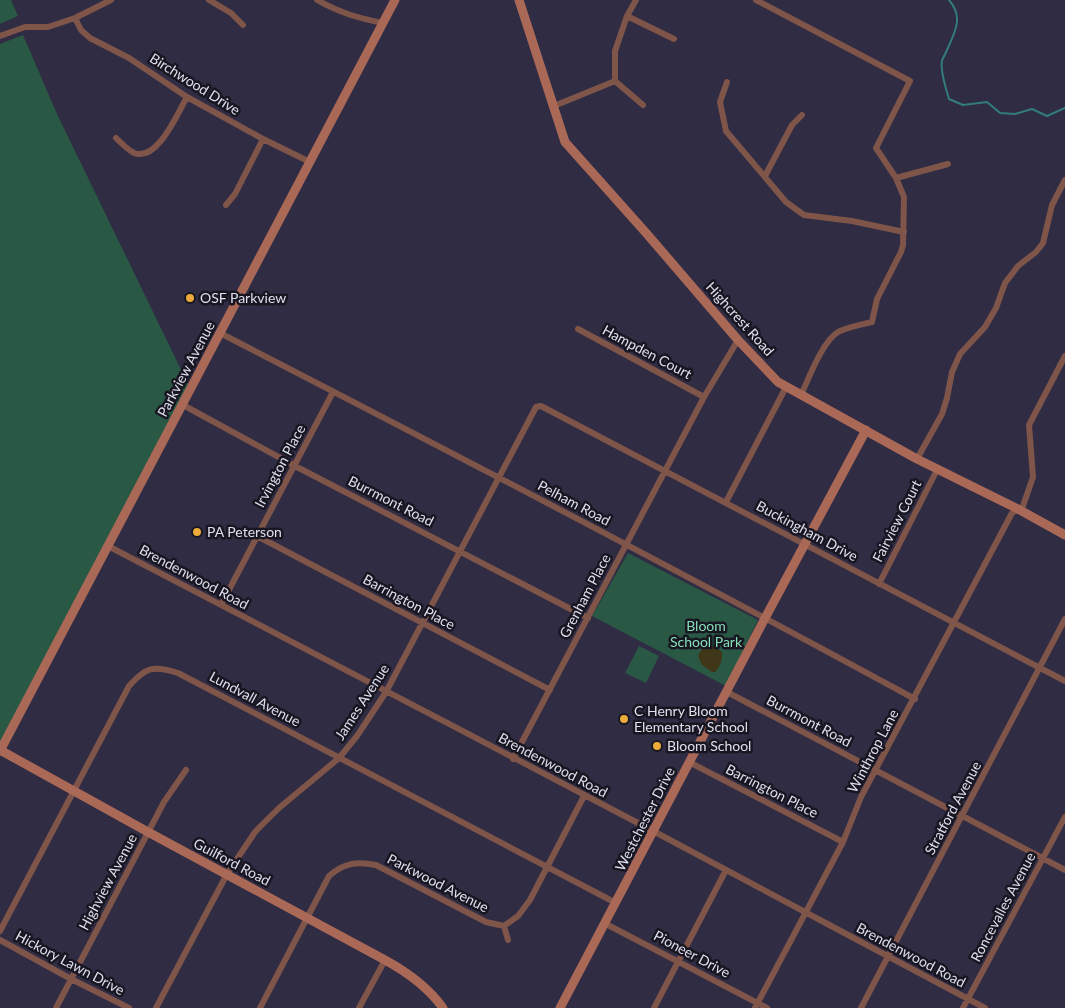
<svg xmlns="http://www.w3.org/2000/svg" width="1065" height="1008" viewBox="0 0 1065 1008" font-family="Lato,sans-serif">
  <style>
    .green { fill: #295845 }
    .sand { fill: #3f3717 }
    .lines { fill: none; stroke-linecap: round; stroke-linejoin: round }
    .stream { stroke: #327c7c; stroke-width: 2 }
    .street { stroke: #7f554a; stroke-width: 6 }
    .secondary { stroke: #aa6857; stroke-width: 9 }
    .poi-dot { fill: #ebaa39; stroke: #181621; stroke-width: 2 }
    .labels { text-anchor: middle; stroke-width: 5; stroke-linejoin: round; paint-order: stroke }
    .street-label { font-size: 14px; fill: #e0dfee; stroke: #181621 }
    .poi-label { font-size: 14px; fill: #e0dfee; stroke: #181621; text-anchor: start }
    .park-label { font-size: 14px; fill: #87dfb8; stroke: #181621 }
  </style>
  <rect width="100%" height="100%" fill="#302c43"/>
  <path class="green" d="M0 0H11L18 16 0 24Z
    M23 35 57 114 188 384 181 404 0 746V44Z
    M628 553 758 620 726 686 592 616Z
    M639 646 659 656 646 683 625 673Z"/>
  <path class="sand" d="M712 646 721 651C724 658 720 667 715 672H712L702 665 698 656 702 648Z"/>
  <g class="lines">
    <path class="stream" d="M949 0C964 17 955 32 947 50 946 53 943 57 942 61 940 71 946 89 949 99L963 105 987 102 1000 113 1015 114 1032 109 1047 116 1065 108"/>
    <path class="street" d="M209 0 231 13 243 25
      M317 0C340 13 358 18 383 23
      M756 0 910 81 876 148 896 178 904 197 903 245 901 252 877 299 872 322C860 325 848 327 838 332 822 342 809 378 801 395
      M627 16 674 39
      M75 18 81 30 90 38 129 58 187 97 263 139 310 162
      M0 36 25 27H48L75 18 111 0
      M615 81V51L627 16 636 0
      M615 81 643 105
      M727 82 720 102 726 131 786 202 804 215 852 221 904 232
      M554 106 615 81
      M116 138C121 143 128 150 134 153 158 162 178 112 187 97
      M765 176 792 125 802 115
      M896 178 948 164
      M226 205 235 194 263 139
      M578 329 704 397
      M220 333C453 453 685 574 915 699
      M183 405 295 466 588 618
      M917 459 942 414 947 398 952 372 960 354 985 327 996 308 1005 283 1018 266 1036 252 1043 243 1052 205 1065 180
      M726 502 786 387
      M257 536 550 690
      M108 546C291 641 473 736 655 832 765 890 875 950 985 1008
      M879 584 938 468
      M221 605 333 392
      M727 692 1065 870
      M513 759 704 397 738 340
      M689 762 843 842
      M606 924 767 1008
      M504 926 508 940
      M0 931 129 686C146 667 153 665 178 673L616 903
      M0 940 71 979 129 1008
      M56 1008 164 802 186 770
      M156 1008 227 874 255 832 279 808 339 758 357 736 386 692 536 407 541 406 1065 681
      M260 1008 329 876C344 863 357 861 376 865L486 922 504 926 518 916 530 900 584 796
      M359 1008 385 960
      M654 1008 726 870
      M755 1008 843 842 861 797 1012 513 1023 506 1033 477 1029 425 1065 356
      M861 1008 1065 619
      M963 1008 1065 817"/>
    <path class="secondary" d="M519 0 565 142 647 234 738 340 778 382 917 459 1018 509 1065 535
      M0 750 148 832 385 960C407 972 428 987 443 1008
      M0 751 395 0
      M560 1008 763 622 866 430"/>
  </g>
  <g class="poi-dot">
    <circle cx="190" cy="298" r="5"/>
    <circle cx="197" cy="532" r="5"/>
    <circle cx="624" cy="719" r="5"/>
    <circle cx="657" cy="746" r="5"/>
  </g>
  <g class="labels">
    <g class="street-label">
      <text transform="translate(195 84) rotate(32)" y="5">Birchwood Drive</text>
      <text transform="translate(740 319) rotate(48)" y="5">Highcrest Road</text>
      <text transform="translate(647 352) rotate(28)" y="5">Hampden Court</text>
      <text transform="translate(186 369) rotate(-62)" y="5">Parkview Avenue</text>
      <text transform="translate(280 466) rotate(-62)" y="5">Irvington Place</text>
      <text transform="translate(391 501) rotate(27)" y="5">Burrmont Road</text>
      <text transform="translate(574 503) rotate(28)" y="5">Pelham Road</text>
      <text transform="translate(897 521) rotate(-63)" y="5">Fairview Court</text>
      <text transform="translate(807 531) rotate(28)" y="5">Buckingham Drive</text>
      <text transform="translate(194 577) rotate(28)" y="5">Brendenwood Road</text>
      <text transform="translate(585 596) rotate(-62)" y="5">Grenham Place</text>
      <text transform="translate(409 602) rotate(28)" y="5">Barrington Place</text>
      <text transform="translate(255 699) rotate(28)" y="5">Lundvall Avenue</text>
      <text transform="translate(362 702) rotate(-57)" y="5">James Avenue</text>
      <text transform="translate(809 721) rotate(28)" y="5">Burrmont Road</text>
      <text transform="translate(873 751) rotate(-62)" y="5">Winthrop Lane</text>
      <text transform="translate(553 765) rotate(28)" y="5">Brendenwood Road</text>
      <text transform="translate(772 791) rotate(27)" y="5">Barrington Place</text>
      <text transform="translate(953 808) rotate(-62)" y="5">Stratford Avenue</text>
      <text transform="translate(645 819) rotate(-63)" y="5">Westchester Drive</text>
      <text transform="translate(232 862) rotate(28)" y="5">Guilford Road</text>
      <text transform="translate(108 882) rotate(-62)" y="5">Highview Avenue</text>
      <text transform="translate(438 883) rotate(27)" y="5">Parkwood Avenue</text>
      <text transform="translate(1003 907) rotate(-62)" y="5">Roncevalles Avenue</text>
      <text transform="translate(692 954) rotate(28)" y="5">Pioneer Drive</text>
      <text transform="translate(911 955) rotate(28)" y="5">Brendenwood Road</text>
      <text transform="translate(70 963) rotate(28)" y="5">Hickory Lawn Drive</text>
    </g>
    <g class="poi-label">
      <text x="200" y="303">OSF Parkview</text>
      <text x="207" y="537">PA Peterson</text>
      <text x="634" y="716">C Henry Bloom<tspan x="634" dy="16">Elementary School</tspan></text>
      <text x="667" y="751">Bloom School</text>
    </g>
    <g class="park-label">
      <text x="706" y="631">Bloom<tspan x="706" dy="16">School Park</tspan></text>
    </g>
  </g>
</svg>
